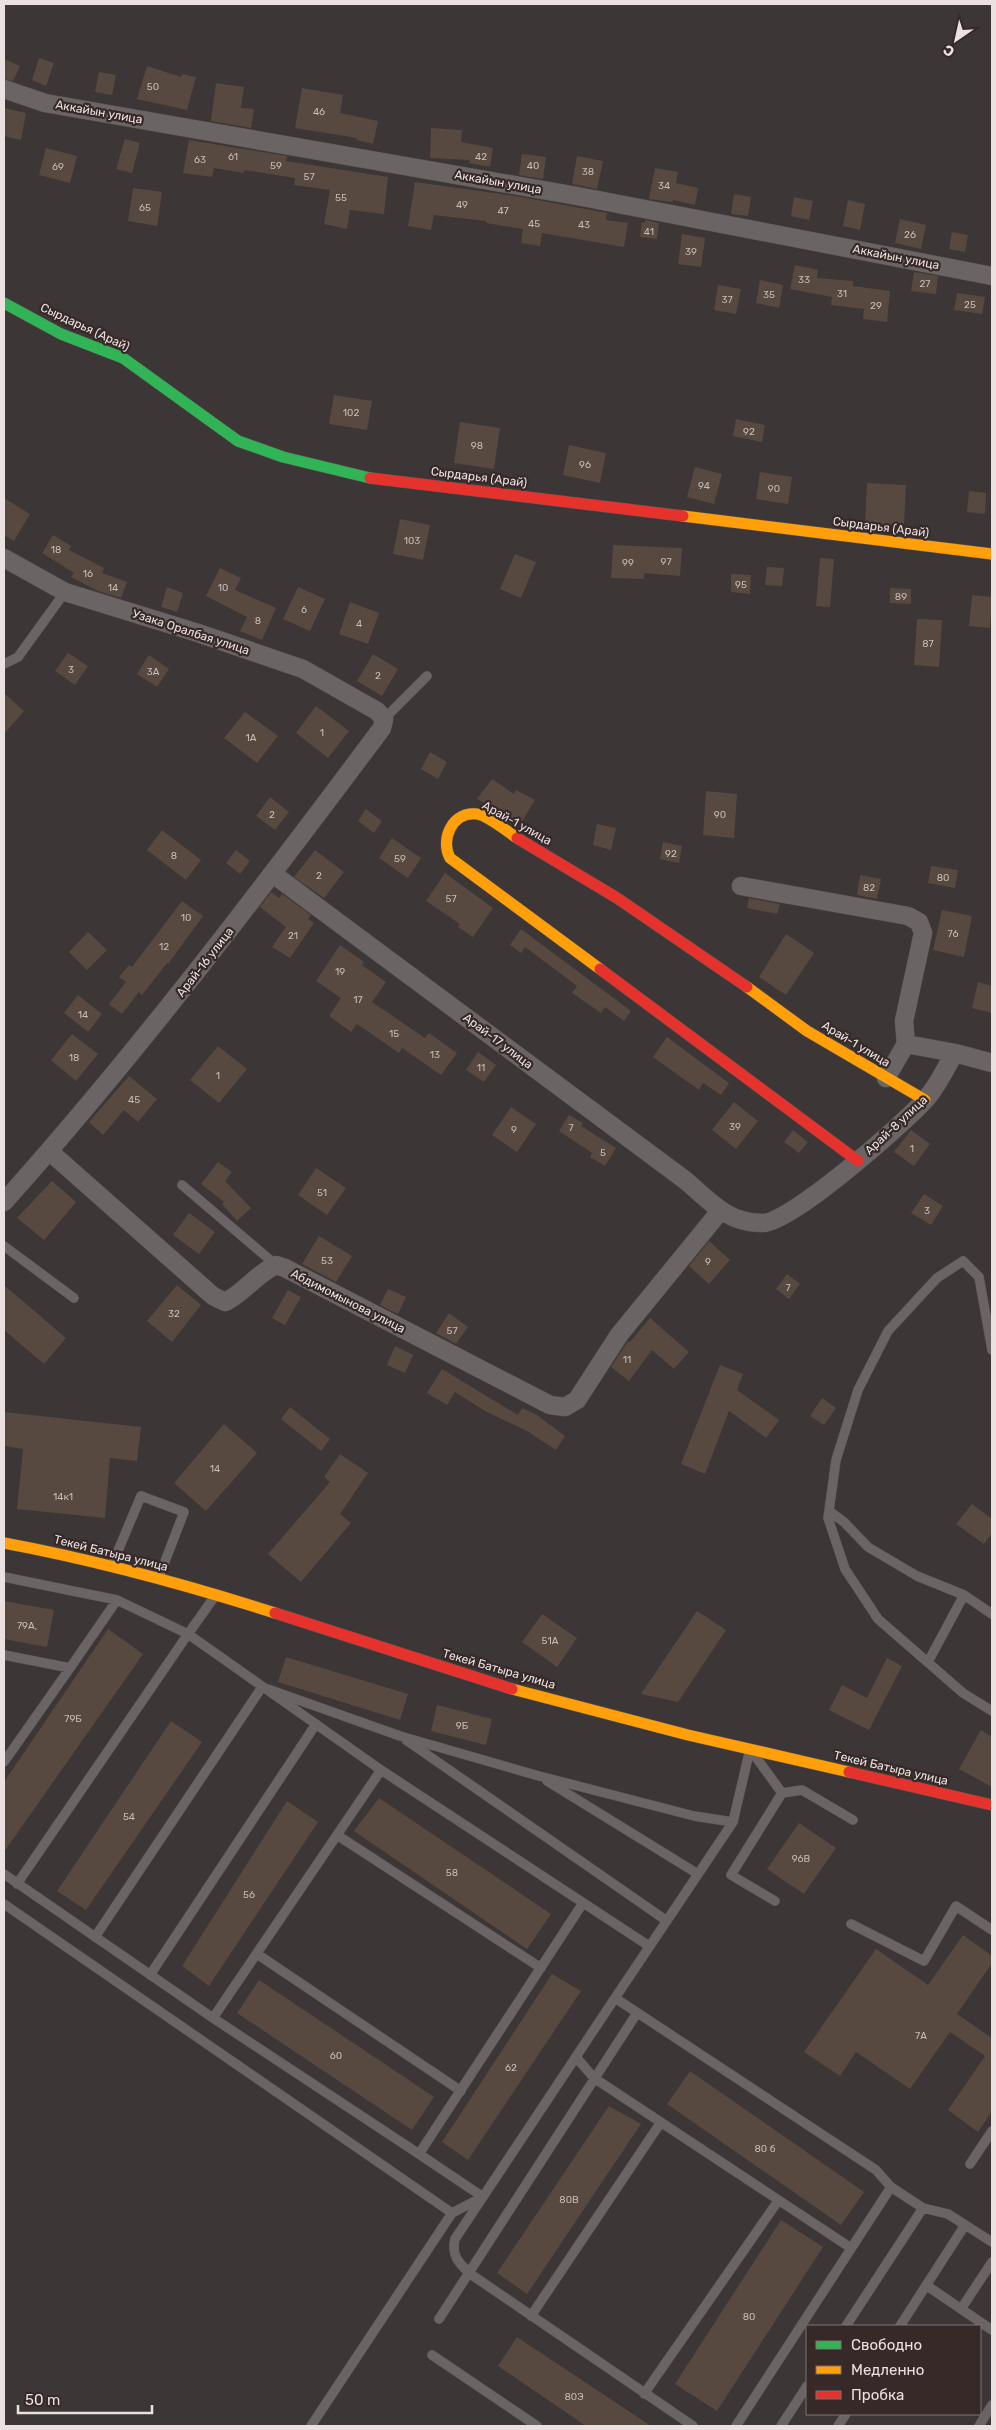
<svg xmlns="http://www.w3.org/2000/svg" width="996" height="2430" viewBox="0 0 996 2430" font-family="Rubik,sans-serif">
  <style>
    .building { fill: #57493f }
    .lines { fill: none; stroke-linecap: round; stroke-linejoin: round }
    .lane-casing { stroke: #5b5554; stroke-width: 10 }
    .street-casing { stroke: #5b5554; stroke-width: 19 }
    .fast-casing { stroke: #5b5554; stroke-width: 12 }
    .slow-casing { stroke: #5b5554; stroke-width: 12 }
    .jam-casing { stroke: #5b5554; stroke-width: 12 }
    .lane { stroke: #6a6564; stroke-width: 9 }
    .street { stroke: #6a6564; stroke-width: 18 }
    .fast { stroke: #30b455; stroke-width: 11 }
    .slow { stroke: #ff9f0a; stroke-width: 11 }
    .jam { stroke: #e5322d; stroke-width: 11 }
    .labels { text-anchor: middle; stroke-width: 4.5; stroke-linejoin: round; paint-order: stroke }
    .number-label { font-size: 10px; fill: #c5bbb8 }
    .street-label { font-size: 12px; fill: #eae1e0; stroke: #362928 }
  </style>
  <rect width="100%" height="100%" fill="#3c3636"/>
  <path class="building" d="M39 58 54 63 46 86 32 80Z
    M4 59 20 66 13 81 4 79Z
    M147 66 181 77 182 74 196 77 187 110 137 99Z
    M99 72 116 75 112 95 95 92Z
    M216 83 244 87 241 108 254 109 251 128 211 121Z
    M302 88 343 95 340 113 378 121 373 144 357 140V138L295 128Z
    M4 108 26 113 21 140 4 136Z
    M431 128 462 130 461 142 493 148 490 167 469 163 470 160 430 158Z
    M125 139 140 143 132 173 116 169Z
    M189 140 287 156 286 161 388 177 384 214 350 210 347 229 324 224 330 190 294 185 295 178 244 170V173L214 168 212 177 183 173Z
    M46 148 77 156 70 183 39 175Z
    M522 154 546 157 543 179 519 175Z
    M577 156 603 161 597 189 572 184Z
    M655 168 678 172 676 183 698 188 695 205 673 200V202L649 199Z
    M415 182 516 196 607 213 606 220 628 223 624 247 542 233 540 246 521 243 523 229 486 223V221L434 215 431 230 408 226Z
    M133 188 162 192 157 226 128 221Z
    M734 194 751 197 748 216 731 214Z
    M794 197 813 201 809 220 791 216Z
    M848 200 865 204 860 230 843 226Z
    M900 219 926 225 921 249 895 243Z
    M645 220 659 223 657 239 640 237 642 222 645 223Z
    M952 232 968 235 965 252 949 249Z
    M682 234 705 238 701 267 678 264Z
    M795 265 818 270 817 278 853 281V286L890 291 887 322 863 319 864 309 831 305 832 297 790 289Z
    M914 272 938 276 936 294 911 291Z
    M760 280 783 285 779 308 756 303Z
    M718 285 741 289 736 314 714 310Z
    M957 293 985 297 982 314 954 310Z
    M334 395 372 401 367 430 329 424Z
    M736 419 765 425 762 442 733 436Z
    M460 422 500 428 494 469 454 463Z
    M569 445 606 453 600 483 563 475Z
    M695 467 722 474 714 504 687 497Z
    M760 472 792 477 788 504 756 499Z
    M867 483 906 485 904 525 865 524Z
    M969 491 986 493 985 514 967 512Z
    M4 498 30 514 14 541 4 535Z
    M400 519 430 525 423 560 393 554Z
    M53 535 71 546 69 550 104 568 102 573 127 582 121 598 98 591 71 577 74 573 42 553Z
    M613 545 682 548 680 576 644 573V579L611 578Z
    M515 554 536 562 521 598 500 589Z
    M820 558 834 559 830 607 816 606Z
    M767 567 784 568 782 586 765 585Z
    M220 568 241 578 235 590 276 608 262 640 240 631 247 617 206 596Z
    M731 574 751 575 750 594 731 592Z
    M167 587 183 593 177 612 161 607Z
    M298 587 325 599 310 631 283 619Z
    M890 588 911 589V604L890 603Z
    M972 595 992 597 990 628 969 626Z
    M350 602 379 613 368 644 339 634Z
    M917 619 942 620 939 667 914 665Z
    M68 653 88 666 75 685 55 671Z
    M373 654 398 669 382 696 357 681Z
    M149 655 169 669 157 687 137 674Z
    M4 693 24 711 4 734Z
    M316 706 349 731 328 758 296 733Z
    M245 712 278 736 257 763 224 738Z
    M430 752 447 762 438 779 421 769Z
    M492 779 514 794 516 790 535 800 521 823 477 799Z
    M706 791 737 794 734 838 703 835Z
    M270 797 289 812 275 830 256 816Z
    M366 809 382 821 374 833 358 821Z
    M597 824 616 828 611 850 593 845Z
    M162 830 201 860 186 880 147 850Z
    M392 838 421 858 408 878 379 858Z
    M663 842 682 846 679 863 660 859Z
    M236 850 250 861 240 874 226 863Z
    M315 850 344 872 324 898 294 877Z
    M931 866 958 870 955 888 928 883Z
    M445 873 493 908 473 937 458 927 460 924 426 901Z
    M860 875 881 879 877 899 857 895Z
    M271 892 279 898 282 894 311 915 308 919 314 923 290 958 272 947 286 927 260 907Z
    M749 898 780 904 777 914 747 908Z
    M182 901 203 916 168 964 167 963 142 995 139 992 122 1014 109 1004 126 982 119 977 129 965 132 967Z
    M942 910 972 916 964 957 933 950Z
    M521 929 631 1011 624 1021 605 1007 601 1013 572 993 577 986 525 947 521 953 510 945Z
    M88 932 107 950 87 970 69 952Z
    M786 934 814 953 786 995 759 977Z
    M340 945 364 962 362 965 386 982 372 1002 425 1038 429 1033 457 1053 441 1075 402 1048 399 1053 357 1024 351 1032 329 1016 341 998 316 981Z
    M978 982 992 986V1013L972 1008Z
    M78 995 102 1014 88 1032 64 1013Z
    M72 1034 98 1054 76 1081 51 1060Z
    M667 1037 729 1083 721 1095 703 1083 699 1090 653 1057Z
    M218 1046 247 1069 219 1103 190 1080Z
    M478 1052 496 1065 484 1082 466 1070Z
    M129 1076 157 1099 138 1122 124 1110 103 1135 89 1122Z
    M734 1102 758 1121 736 1149 712 1130Z
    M511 1107 536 1124 517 1152 492 1135Z
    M569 1115 583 1123 581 1126 616 1148 605 1166 590 1157 592 1153 559 1131Z
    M793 1130 808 1142 799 1153 784 1142Z
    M911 1130 930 1144 914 1166 894 1152Z
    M218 1162 232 1172 225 1181 251 1208 237 1221 222 1204 224 1202 201 1184Z
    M316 1168 346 1188 327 1215 298 1195Z
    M52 1181 76 1202 44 1240 17 1218Z
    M924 1194 943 1206 931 1225 911 1213Z
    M189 1213 215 1232 199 1254 173 1235Z
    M319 1236 352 1256 336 1282 302 1264Z
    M709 1241 730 1260 709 1284 689 1266Z
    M787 1274 800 1284 789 1299 776 1289Z
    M4 1285 66 1338 44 1364 4 1330Z
    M177 1285 201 1305 172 1342 147 1321Z
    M388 1289 406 1297 398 1314 380 1305Z
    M288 1290 301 1297 285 1325 272 1318Z
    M449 1313 468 1327 456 1344 436 1333Z
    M650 1318 689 1352 674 1369 652 1350 629 1381 611 1367 628 1341 630 1342Z
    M395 1346 413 1355 405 1373 387 1365Z
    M720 1365 743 1374 737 1390 779 1420 766 1438 729 1411 705 1474 681 1464Z
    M442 1369 518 1415 522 1408 537 1415 565 1436 556 1450 527 1431 485 1411 455 1392 447 1405 427 1393Z
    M822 1398 836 1408 824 1425 810 1416Z
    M290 1407 330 1439 321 1451 281 1419Z
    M4 1412 141 1427 137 1461 110 1458 105 1518 17 1509 23 1449 4 1446Z
    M224 1424 257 1453 206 1511 174 1483Z
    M340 1454 368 1473 340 1514 351 1523 301 1582 268 1554 330 1482 324 1477Z
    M972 1504 992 1519V1533L984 1544 956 1524Z
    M4 1601 54 1610 47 1647 4 1639Z
    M697 1611 726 1630 678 1702 641 1694Z
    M542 1614 577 1638 557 1667 522 1642Z
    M108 1629 143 1654 4 1852V1782Z
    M286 1657 408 1694 400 1720 278 1682Z
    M887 1658 902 1666 869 1730 829 1710 842 1685 867 1698Z
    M437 1705 492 1719 486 1745 431 1731Z
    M171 1721 202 1742 86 1910 57 1891Z
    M981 1730 992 1737V1787L959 1769Z
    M379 1798 551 1914 527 1949 354 1831Z
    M287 1801 318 1822 209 1986 182 1966Z
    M799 1823 836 1848 804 1894 767 1869Z
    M963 1935 992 1956V1963L957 2014 992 2038V2111L978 2132 948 2110 985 2056 950 2032 910 2089 856 2052 840 2076 804 2052 876 1949 928 1985Z
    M552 1974 581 1991 468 2160 442 2142Z
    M259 1980 434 2097 412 2130 237 2013Z
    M690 2071 864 2192 841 2225 667 2104Z
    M609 2106 641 2124 527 2294 497 2273Z
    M781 2220 823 2247 717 2411 675 2384Z
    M517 2337 651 2426H586L498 2366Z"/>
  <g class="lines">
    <defs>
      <path id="lane" d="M4 664 18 657 65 592
        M384 719 427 676
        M182 1185 276 1265
        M4 1246 74 1298
        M992 1350 979 1277 963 1261 937 1278 888 1331 858 1390 836 1460 828 1518 845 1569 878 1619 963 1693 992 1711
        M829 1511 844 1522 868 1547 917 1576 964 1595 992 1614
        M112 1565 141 1496 184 1512 159 1577
        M4 1577 117 1600 188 1634 17 1884
        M215 1596 188 1634 381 1770 649 1946
        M4 1655 70 1668 117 1600
        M928 1662 964 1595
        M406 1740 667 1921
        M4 1762 70 1668
        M547 1781 698 1874
        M782 1793 802 1790 853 1820
        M337 1835 541 1968
        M4 1874 213 2018 381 1770
        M775 1901 731 1875 782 1793 750 1749 733 1822 615 1998 876 2170 891 2187 923 2208
        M4 1904 452 2213
        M851 1924 924 1961 956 1906 992 1930
        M95 1937 262 1687 400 1736 539 1776 694 1816 733 1822
        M257 1954 461 2091
        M150 1975 316 1724
        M615 1998 455 2239C451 2255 458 2262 469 2273L693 2426
        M213 2018 419 2154 583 1903
        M576 2057 594 2078 851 2248
        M970 2164 992 2131
        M926 2285 992 2330
        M961 2309 992 2262
        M531 2316 661 2122
        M439 2319 637 2013
        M846 2326 923 2208 948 2214 992 2242
        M900 2326 965 2225
        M432 2355 537 2426
        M644 2394 778 2201
        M311 2426 452 2213 483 2197 419 2154
        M736 2426 891 2187
        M781 2426 807 2386
        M838 2426 846 2414
        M979 2426 992 2405"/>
      <path id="street" d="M4 89 45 103 577 196 992 276
        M4 558 65 592 198 633 303 669 377 711 384 719 382 728C261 890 139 1051 4 1202
        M273 874 685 1180C710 1201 727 1223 762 1223 790 1224 902 1125 924 1101 937 1088 945 1068 955 1053
        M741 886 908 916 919 922 923 933 904 1021 906 1044
        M906 1044 955 1053 992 1063
        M886 1078 906 1044
        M49 1151 213 1296 225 1302C244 1293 256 1274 276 1265L285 1268 550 1405 565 1407 577 1400 619 1335 721 1210"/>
      <path id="fast" d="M4 303 61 334 123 358 238 441 283 457 370 478"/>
      <path id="slow" d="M683 516 992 554
        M517 838C508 832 487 815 477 814 452 811 440 840 450 858L600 969
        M747 987 807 1031 925 1100
        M4 1543C96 1560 187 1585 275 1613
        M512 1689 688 1735 849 1772"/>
      <path id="jam" d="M370 478 683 516
        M517 838 617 898 747 987
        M600 969 858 1161
        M275 1613 512 1689
        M849 1772 992 1805"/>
    </defs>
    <use href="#lane" class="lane-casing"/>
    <use href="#street" class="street-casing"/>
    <use href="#fast" class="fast-casing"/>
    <use href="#slow" class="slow-casing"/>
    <use href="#jam" class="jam-casing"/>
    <use href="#lane" class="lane"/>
    <use href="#street" class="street"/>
    <use href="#fast" class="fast"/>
    <use href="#slow" class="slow"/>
    <use href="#jam" class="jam"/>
  </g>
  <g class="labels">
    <g class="number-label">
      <text x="153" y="90">50</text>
      <text x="319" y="115">46</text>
      <text x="233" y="160">61</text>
      <text x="481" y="160">42</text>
      <text x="200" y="163">63</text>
      <text x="276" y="169">59</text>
      <text x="533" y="169">40</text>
      <text x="58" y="170">69</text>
      <text x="588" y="175">38</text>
      <text x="309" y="180">57</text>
      <text x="664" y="189">34</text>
      <text x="341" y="201">55</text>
      <text x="462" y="208">49</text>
      <text x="145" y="211">65</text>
      <text x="503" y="214">47</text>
      <text x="534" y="227">45</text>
      <text x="584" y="228">43</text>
      <text x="649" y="235">41</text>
      <text x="910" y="238">26</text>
      <text x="691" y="255">39</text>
      <text x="804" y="283">33</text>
      <text x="925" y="287">27</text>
      <text x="842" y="297">31</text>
      <text x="769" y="298">35</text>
      <text x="727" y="303">37</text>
      <text x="970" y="308">25</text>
      <text x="876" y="309">29</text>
      <text x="351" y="416">102</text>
      <text x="749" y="435">92</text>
      <text x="477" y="449">98</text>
      <text x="585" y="468">96</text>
      <text x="704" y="489">94</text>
      <text x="774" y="492">90</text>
      <text x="412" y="544">103</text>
      <text x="56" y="553">18</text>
      <text x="666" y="565">97</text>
      <text x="628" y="566">99</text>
      <text x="88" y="577">16</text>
      <text x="741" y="588">95</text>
      <text x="113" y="591">14</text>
      <text x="223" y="591">10</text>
      <text x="901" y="600">89</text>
      <text x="304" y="613">6</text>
      <text x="258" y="624">8</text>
      <text x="359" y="627">4</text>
      <text x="928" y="647">87</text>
      <text x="71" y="673">3</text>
      <text x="153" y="675">3А</text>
      <text x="378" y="679">2</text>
      <text x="322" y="736">1</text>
      <text x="251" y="741">1А</text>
      <text x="272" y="818">2</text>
      <text x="720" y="818">90</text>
      <text x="671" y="857">92</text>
      <text x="174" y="859">8</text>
      <text x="400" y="862">59</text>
      <text x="319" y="879">2</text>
      <text x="943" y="881">80</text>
      <text x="869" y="891">82</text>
      <text x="451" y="902">57</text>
      <text x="186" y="921">10</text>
      <text x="953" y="937">76</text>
      <text x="293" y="939">21</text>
      <text x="164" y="950">12</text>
      <text x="340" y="975">19</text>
      <text x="358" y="1003">17</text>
      <text x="83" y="1018">14</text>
      <text x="394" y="1037">15</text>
      <text x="435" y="1058">13</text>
      <text x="74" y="1061">18</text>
      <text x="481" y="1071">11</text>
      <text x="218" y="1079">1</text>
      <text x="134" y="1103">45</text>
      <text x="735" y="1130">39</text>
      <text x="571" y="1131">7</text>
      <text x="514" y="1133">9</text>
      <text x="912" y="1152">1</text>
      <text x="603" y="1156">5</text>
      <text x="322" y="1196">51</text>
      <text x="927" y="1214">3</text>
      <text x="327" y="1264">53</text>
      <text x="708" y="1265">9</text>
      <text x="788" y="1291">7</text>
      <text x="174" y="1317">32</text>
      <text x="452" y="1334">57</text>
      <text x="627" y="1363">11</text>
      <text x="215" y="1472">14</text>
      <text x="63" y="1500">14к1</text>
      <text x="27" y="1629">79А,</text>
      <text x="550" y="1644">51А</text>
      <text x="73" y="1722">79Б</text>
      <text x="462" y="1729">9Б</text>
      <text x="129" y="1820">54</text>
      <text x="801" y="1862">96В</text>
      <text x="452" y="1876">58</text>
      <text x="249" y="1898">56</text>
      <text x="921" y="2039">7А</text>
      <text x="336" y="2059">60</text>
      <text x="511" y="2071">62</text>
      <text x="765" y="2152">80 б</text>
      <text x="569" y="2203">80В</text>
      <text x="749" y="2320">80</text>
      <text x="574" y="2400">80Э</text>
    </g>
    <g class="street-label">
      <text transform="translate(99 112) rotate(10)" y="4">Аккайын улица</text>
      <text transform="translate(498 182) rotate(10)" y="4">Аккайын улица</text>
      <text transform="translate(896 257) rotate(11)" y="4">Аккайын улица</text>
      <text transform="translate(85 327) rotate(25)" y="4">Сырдарья (Арай)</text>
      <text transform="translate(479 477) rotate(7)" y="4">Сырдарья (Арай)</text>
      <text transform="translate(881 527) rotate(7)" y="4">Сырдарья (Арай)</text>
      <text transform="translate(191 632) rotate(18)" y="4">Узака Оралбая улица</text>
      <text transform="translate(517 823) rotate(29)" y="4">Арай-1 улица</text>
      <text transform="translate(205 962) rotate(-52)" y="4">Арай-16 улица</text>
      <text transform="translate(498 1041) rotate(37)" y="4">Арай-17 улица</text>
      <text transform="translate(856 1044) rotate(31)" y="4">Арай-1 улица</text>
      <text transform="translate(896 1125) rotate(-43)" y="4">Арай-8 улица</text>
      <text transform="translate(348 1301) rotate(27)" y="4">Абдимомынова улица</text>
      <text transform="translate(111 1553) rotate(14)" y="4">Текей Батыра улица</text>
      <text transform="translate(499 1669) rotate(16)" y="4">Текей Батыра улица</text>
      <text transform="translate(891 1768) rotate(13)" y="4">Текей Батыра улица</text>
    </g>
  </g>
  <rect width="996" height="2430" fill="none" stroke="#eae1e0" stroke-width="10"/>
  <rect x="806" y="2325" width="175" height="90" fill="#362928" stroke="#7e7372"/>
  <rect x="816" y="2341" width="25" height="8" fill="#30b455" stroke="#7e7372"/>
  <text x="851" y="2350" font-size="15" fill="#eae1e0">Свободно</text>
  <rect x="816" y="2366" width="25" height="8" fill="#ff9f0a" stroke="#7e7372"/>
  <text x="851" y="2375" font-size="15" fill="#eae1e0">Медленно</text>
  <rect x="816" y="2391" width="25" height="8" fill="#e5322d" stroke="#7e7372"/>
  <text x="851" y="2400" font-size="15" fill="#eae1e0">Пробка</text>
  <g transform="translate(956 40) rotate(214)" stroke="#362928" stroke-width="4" paint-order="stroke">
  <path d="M0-4L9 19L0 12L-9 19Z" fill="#eae1e0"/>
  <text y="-8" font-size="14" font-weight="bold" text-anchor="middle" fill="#eae1e0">С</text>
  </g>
  <path d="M18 2405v8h134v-8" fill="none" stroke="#eae1e0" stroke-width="2.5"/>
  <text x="25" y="2405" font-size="15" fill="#eae1e0" stroke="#362928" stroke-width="4" paint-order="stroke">50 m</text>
</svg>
